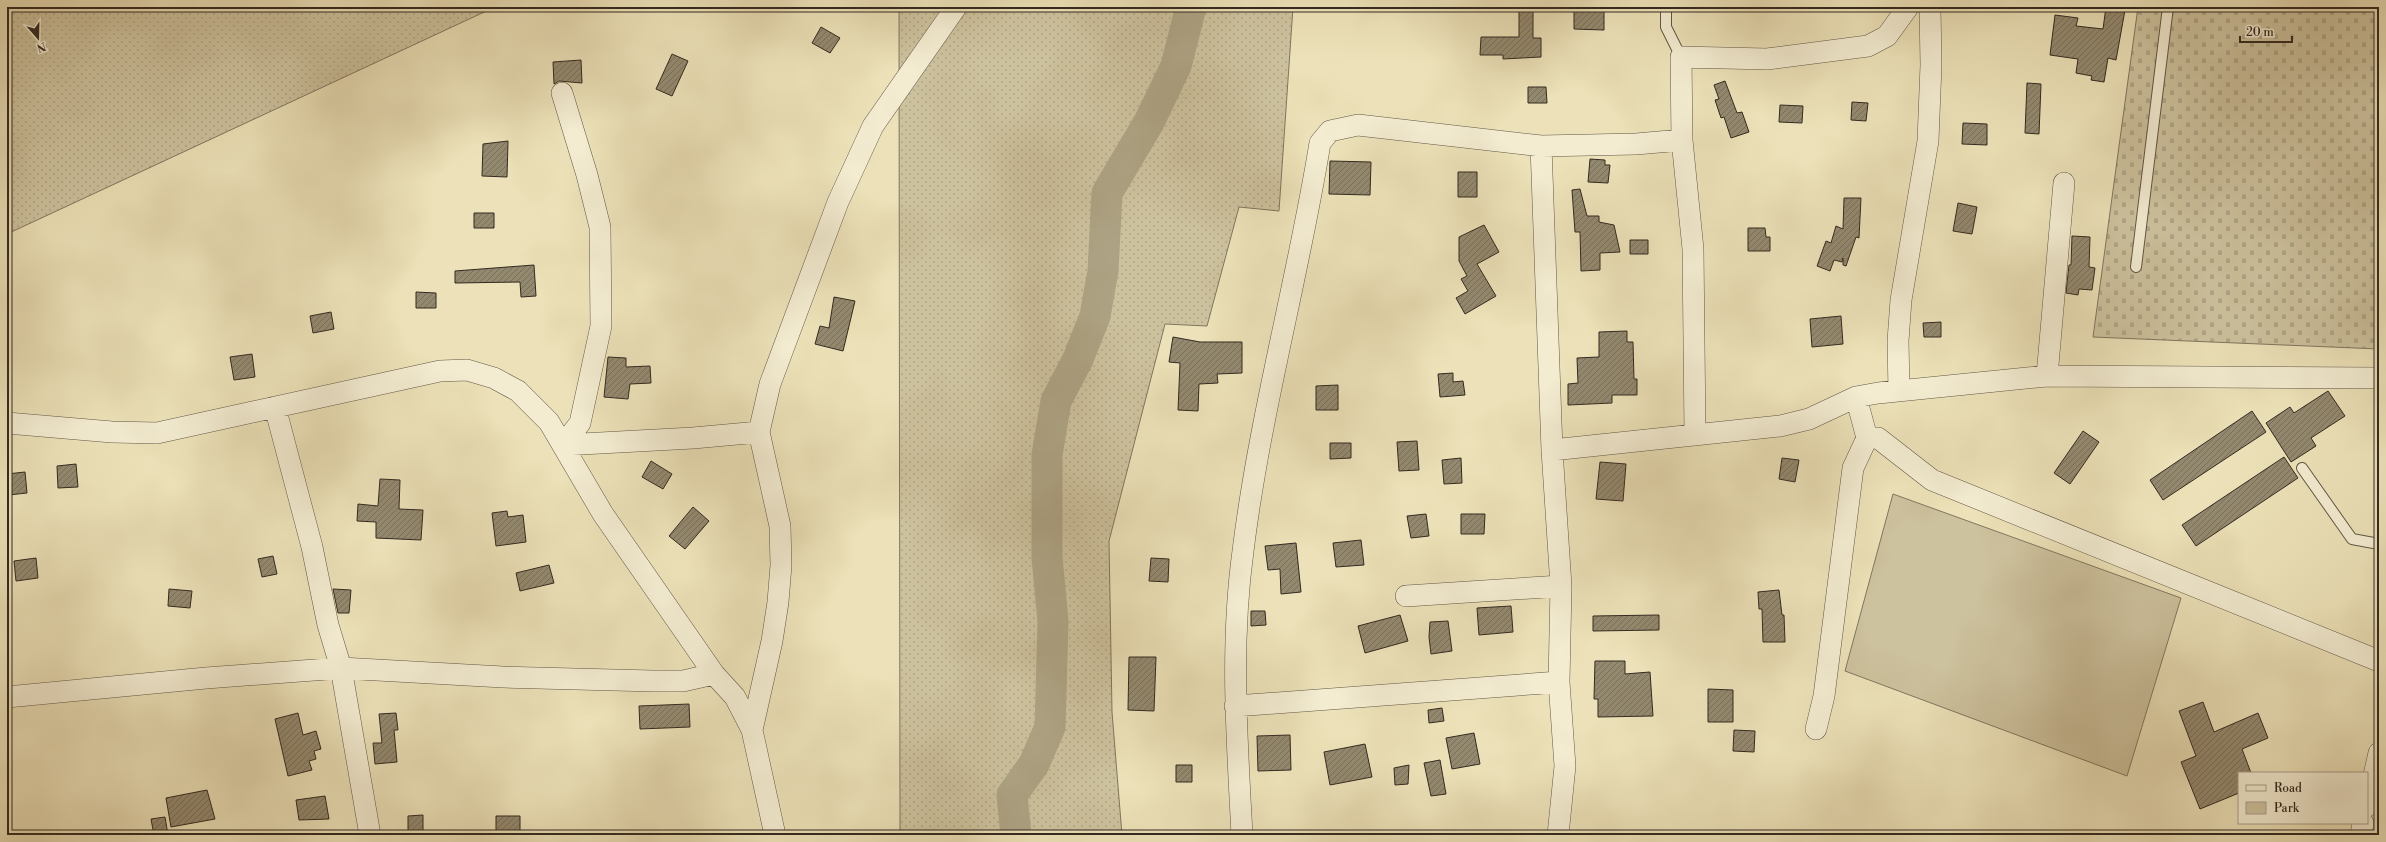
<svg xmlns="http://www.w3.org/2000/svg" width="2386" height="842" viewBox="0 0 2386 842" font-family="'Libre Bodoni',serif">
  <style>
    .grass { fill: url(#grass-dots); stroke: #80765f }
    .cemetery { fill: url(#cemetery-stones); stroke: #80765f }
    .park { fill: #cdc29e; stroke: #80765f }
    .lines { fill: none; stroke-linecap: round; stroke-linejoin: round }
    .river { stroke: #ada384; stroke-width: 31 }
    .building { fill: url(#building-hatch); stroke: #332a20 }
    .lane-casing { stroke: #615846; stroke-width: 12 }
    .street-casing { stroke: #615846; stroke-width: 22 }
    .lane { stroke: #f3ecd1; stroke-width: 10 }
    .street { stroke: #f3ecd1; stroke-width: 21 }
  </style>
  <defs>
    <pattern id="grass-dots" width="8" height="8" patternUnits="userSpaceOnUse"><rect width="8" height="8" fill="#cdc29e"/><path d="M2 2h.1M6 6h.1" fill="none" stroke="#b0a788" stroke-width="1.8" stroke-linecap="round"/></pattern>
    <pattern id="cemetery-stones" width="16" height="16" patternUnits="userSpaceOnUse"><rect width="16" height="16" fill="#cdc29e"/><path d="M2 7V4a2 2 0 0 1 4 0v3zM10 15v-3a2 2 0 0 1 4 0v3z" fill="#b0a788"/></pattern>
    <pattern id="building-hatch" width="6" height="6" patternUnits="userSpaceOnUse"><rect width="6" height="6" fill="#93896f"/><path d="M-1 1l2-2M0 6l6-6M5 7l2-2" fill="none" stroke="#79705b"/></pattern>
  </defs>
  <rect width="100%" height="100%" fill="#ece1b8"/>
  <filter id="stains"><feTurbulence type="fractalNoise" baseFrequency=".005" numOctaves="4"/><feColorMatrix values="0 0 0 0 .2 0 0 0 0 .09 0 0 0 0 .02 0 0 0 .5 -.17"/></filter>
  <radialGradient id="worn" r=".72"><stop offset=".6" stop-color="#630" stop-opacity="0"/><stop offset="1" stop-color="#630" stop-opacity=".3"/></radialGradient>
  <path class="grass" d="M7 7H495L7 234Z
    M899 7H1293L1279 211 1239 207 1207 326 1165 324 1109 541 1112 712 1122 835H900Z"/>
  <path class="cemetery" d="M2138 7H2379V349L2093 337Z"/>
  <path class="park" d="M1893 494 2181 598 2127 776 1845 671Z"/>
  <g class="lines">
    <path class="river" d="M1016 835 1012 795 1034 764 1050 727 1053 621 1047 558V455L1056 401 1078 359 1095 316 1103 271 1107 193 1149 122 1176 66 1191 7"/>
  </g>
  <path class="building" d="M1519 7H1533V38H1541V57L1503 59V55H1480L1481 37H1519Z
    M1574 7 1604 8V30L1574 29Z
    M2106 7 2125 10 2116 60 2108 58 2104 82 2091 80 2092 76 2076 73 2078 59 2050 55 2055 15 2078 18 2076 26 2103 29Z
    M821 27 840 38 830 53 812 43Z
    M672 54 688 61 672 96 656 89Z
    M581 60 582 83 559 81 554 84 553 62Z
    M1725 81 1737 113 1742 112 1749 132 1731 138 1724 117 1721 118 1715 100 1719 99 1714 85Z
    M2027 83 2041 84 2039 134 2025 133Z
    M1528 87H1546L1547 103H1528Z
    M1852 102 1868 103 1866 121 1851 120Z
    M1780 105 1803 106 1802 123 1779 122Z
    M1963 123 1987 124V145L1962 144Z
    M508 141 507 177 482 176 483 144Z
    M1590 159 1605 160V165H1610L1608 183 1588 182Z
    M1330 161 1371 162 1370 195 1329 194Z
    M1458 172H1477V197H1458Z
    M1580 189 1587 216H1599V222L1614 225 1620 252 1600 253V270L1581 271 1580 232H1575L1572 190Z
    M1844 198H1861L1859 238 1856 237 1846 266 1843 265V258L1842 262 1834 260 1830 271 1817 266 1826 241 1831 243 1836 226 1843 229Z
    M1958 203 1977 207 1972 234 1953 231Z
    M474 213H494V228H474Z
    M1484 225 1499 252 1477 264 1496 296 1465 314 1456 298 1468 291 1461 279 1467 276 1459 261V237Z
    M1748 228H1765L1766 237H1770V251H1748Z
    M2072 236 2090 237 2089 267 2095 268 2092 290 2079 289 2078 295 2066 293 2069 265H2071Z
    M1630 240H1648V254H1630Z
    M534 265 536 296 521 297 520 282 455 283V271Z
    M416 292 436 293V308H416Z
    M834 297 855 301 843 351 815 344 820 326 829 328Z
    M331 312 334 329 313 333 310 316Z
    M1841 316 1843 344 1812 347 1810 319Z
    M1941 322V337H1924L1923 323Z
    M1627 331V342H1633L1634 379H1637V395H1612V403L1568 405V384L1578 383 1577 358 1599 357V332Z
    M1173 337 1200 342H1242V373L1217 374 1218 383 1199 384 1198 411 1178 410 1180 363 1169 362Z
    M252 354 255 377 234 380 230 357Z
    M608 357 626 358V367L650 366 651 383 630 384 628 399 604 397Z
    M1453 373V382L1463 381 1465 395 1440 397 1438 374Z
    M1338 385V410H1316V386Z
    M2328 391 2345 416 2311 438 2316 446 2291 462 2266 423 2290 407 2294 413Z
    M2252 411 2266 432 2163 500 2150 480Z
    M2083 431 2099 442 2070 484 2054 473Z
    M1417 441 1419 470 1399 471 1397 442Z
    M1330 443H1351V458L1330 459Z
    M2284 457 2298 478 2196 546 2182 525Z
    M1461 458 1462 483 1444 484 1442 460Z
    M1782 458 1799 460 1795 482 1779 479Z
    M651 461 672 474 663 489 642 477Z
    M1600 462 1626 464 1623 501 1596 499Z
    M76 464 78 487 58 488 57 466Z
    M25 472 27 493 8 495 7 474Z
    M380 479 400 480 399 509 423 510 421 540 376 538V522L357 521 358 504 378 506Z
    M693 507 709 521 685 549 669 536Z
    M507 511 508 517 523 515 526 542 496 546 492 513Z
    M1426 514 1429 536 1411 538 1407 516Z
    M1461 514H1485L1484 534H1461Z
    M1361 540 1364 565 1336 567 1333 543Z
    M1296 543 1301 592 1281 594 1280 569 1268 570 1265 546Z
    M273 556 277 574 262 577 258 559Z
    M36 558 38 578 16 581 14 561Z
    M1151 558 1169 559 1168 582 1149 581Z
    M549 565 554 583 520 591 516 573Z
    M169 589 192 591 190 608 168 606Z
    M333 589 351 590 349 613H338Z
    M1779 590 1782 615H1784L1785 642H1763L1762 609H1759L1758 592Z
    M1511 606 1513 632 1479 635 1477 608Z
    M1251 611H1265L1266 625 1251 626Z
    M1400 615 1408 641 1365 653 1358 626Z
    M1659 615V630L1593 631V616Z
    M1448 621 1452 651 1431 654 1429 637 1430 622Z
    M1129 657H1156L1154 711 1128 710Z
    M1595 661H1625V674L1650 672 1653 716 1598 717V699H1594Z
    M1708 689 1733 690V722H1708Z
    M2203 702 2214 732 2258 713 2268 738 2242 749 2251 773H2239V793L2200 809 2181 762 2196 756 2179 711Z
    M689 704 690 727 640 729 639 706Z
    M1442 708 1444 721 1429 723 1428 710Z
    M298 713 303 735 316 731 321 749 314 751 316 759 309 761 312 770 288 776 275 719Z
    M396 713 398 730H394L397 762 375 764 373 743H382L379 714Z
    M1734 730 1755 731 1754 752 1733 751Z
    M1474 733 1480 764 1452 769 1446 738Z
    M1290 735 1291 770 1258 771 1257 736Z
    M1365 744 1372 777 1330 785 1324 752Z
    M1440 760 1446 794 1431 796 1424 763Z
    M1176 765H1192V782H1176Z
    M1409 765 1408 784 1395 785 1394 768Z
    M207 790 215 819 171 827 166 798Z
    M325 796 329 819 299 820 296 800Z
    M423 815V831H408V816Z
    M496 816H520V835H496Z
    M165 817 168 835H154L151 819Z"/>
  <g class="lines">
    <defs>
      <path id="lane" d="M1666 7V27L1681 57
        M2136 267 2168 7
        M2302 468 2352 539 2379 544"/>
      <path id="street" d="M562 93 587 175 600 227 601 326 580 423 563 445 693 438 759 432
        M1682 140 1693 249 1695 434
        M1541 146 1552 450 1561 586 1559 682 1565 766 1558 835
        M2047 376 2064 183
        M1899 391 1898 341 1901 300 1928 141 1931 65 1930 7
        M1856 397 1867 438H1878L1932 480 2379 661
        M275 407 312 547 328 625 341 668 370 835
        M7 423 112 432 157 433 440 371 467 370 494 378 518 391 549 422 603 514 714 674 735 697 752 730 775 835
        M1552 450 1780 426 1809 419 1856 397 1878 393 2047 376 2379 378
        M1406 596 1561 586
        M7 697 206 678 341 668 503 677 653 681H683L714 674
        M1235 706 1559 682
        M1816 729 1824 696 1853 468 1867 438
        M752 730 772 641 778 602 781 565 780 526 759 432 770 384 838 202 873 126 956 7
        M2367 806 2379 753
        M1242 835C1237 739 1230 646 1243 551 1260 413 1298 279 1320 143L1330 131 1358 125 1541 146 1636 144 1682 140 1681 57 1767 59 1868 46 1887 36 1908 7
        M2361 835 2363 823"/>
    </defs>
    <use href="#lane" class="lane-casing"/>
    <use href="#street" class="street-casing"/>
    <use href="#lane" class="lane"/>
    <use href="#street" class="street"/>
  </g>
  <rect width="2386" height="842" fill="none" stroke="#ece1b8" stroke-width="24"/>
  <rect x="8" y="8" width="2370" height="826" fill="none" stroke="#332a20" stroke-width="2"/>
  <rect x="12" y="12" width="2362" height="818" fill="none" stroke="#332a20"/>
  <rect x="2238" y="772" width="130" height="52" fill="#f3ecd1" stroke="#a69e8a"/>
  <rect x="2246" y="785" width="20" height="6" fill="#f3ecd1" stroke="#a69e8a"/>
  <text x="2274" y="792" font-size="12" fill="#332a20">Road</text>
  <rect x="2246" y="802" width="20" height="12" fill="#cdc29e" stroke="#a69e8a"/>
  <text x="2274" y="812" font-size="12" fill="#332a20">Park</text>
  <g transform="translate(38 38) rotate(160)" stroke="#f3ecd1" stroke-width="3" paint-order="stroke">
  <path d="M0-3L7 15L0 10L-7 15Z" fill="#332a20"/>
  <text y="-6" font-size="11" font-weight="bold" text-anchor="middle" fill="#332a20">N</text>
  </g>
  <path d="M2240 36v6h52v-6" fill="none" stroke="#332a20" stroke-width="2"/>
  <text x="2246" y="36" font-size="12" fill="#332a20" stroke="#f3ecd1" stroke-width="3" paint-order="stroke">20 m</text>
  <rect width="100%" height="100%" filter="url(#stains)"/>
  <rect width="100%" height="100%" fill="url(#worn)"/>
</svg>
